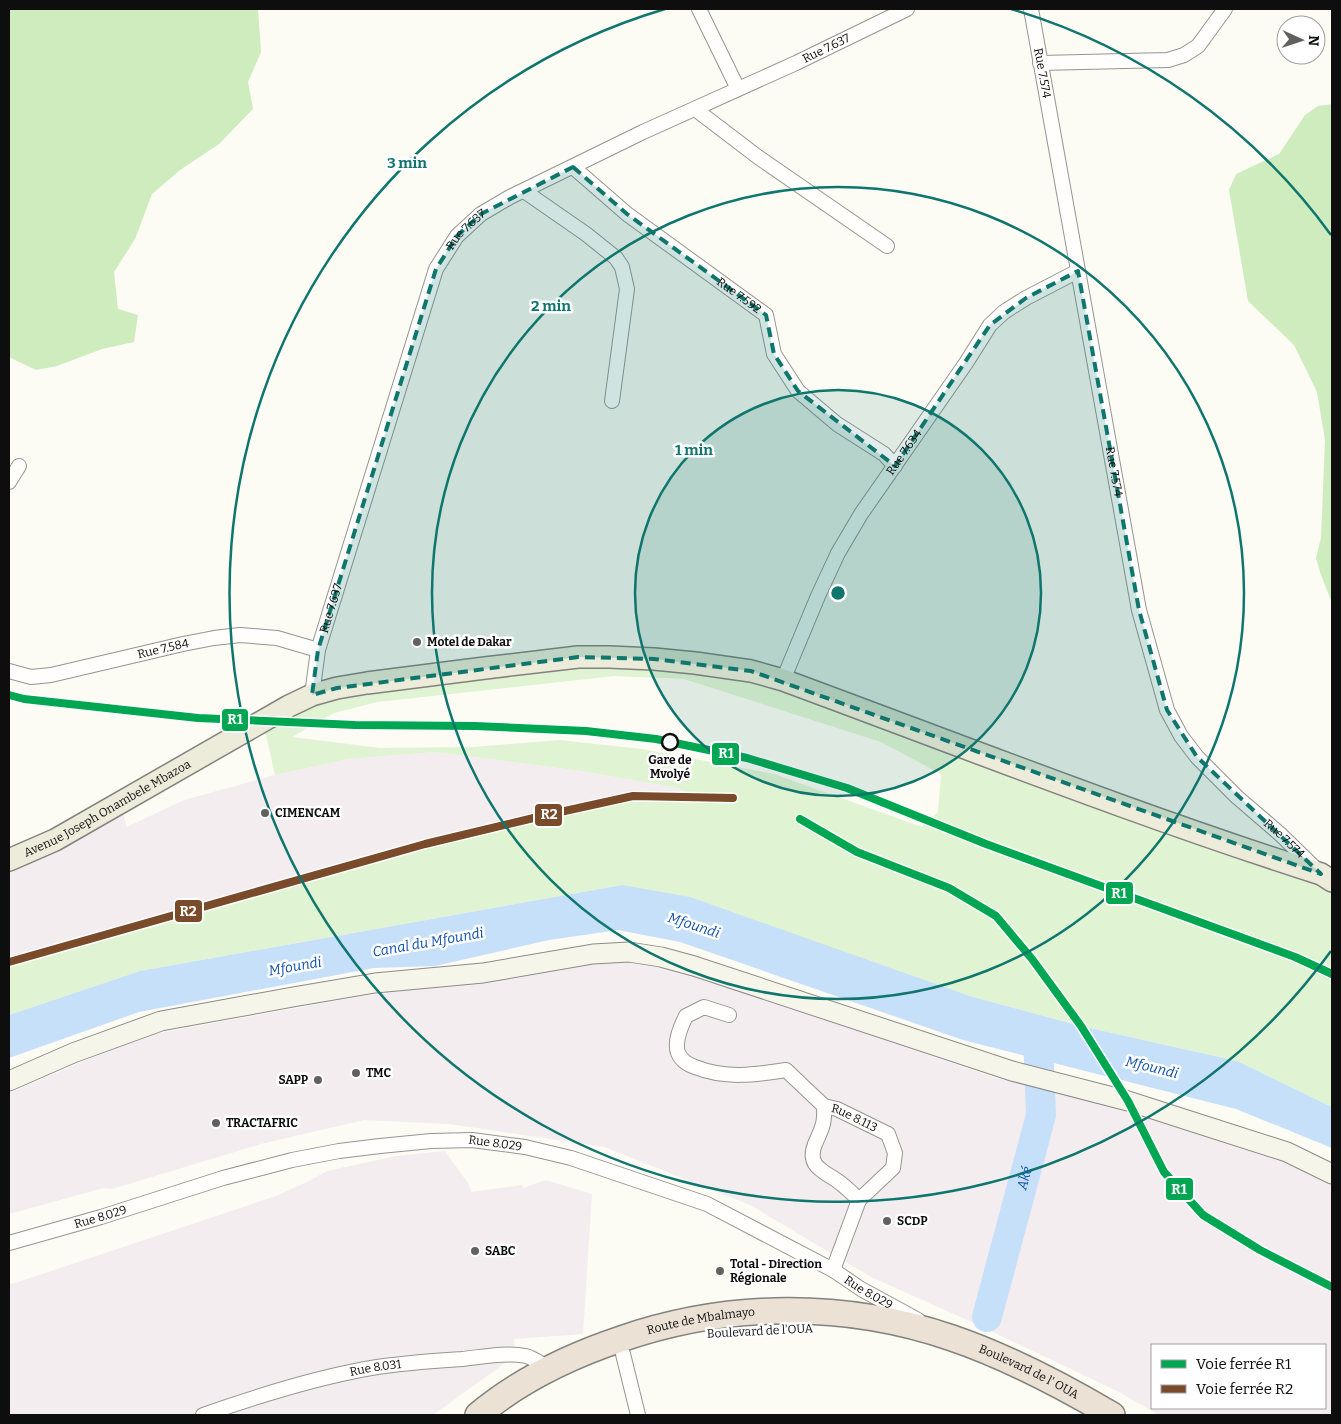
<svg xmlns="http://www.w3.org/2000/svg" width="1341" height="1424" viewBox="0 0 1341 1424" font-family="Bitter,serif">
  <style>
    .industrial { fill: #f4edf0; fill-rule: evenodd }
    .green { fill: #e0f3d2; fill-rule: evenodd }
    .forest { fill: #cfecbf }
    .water { fill: #c7e0f9 }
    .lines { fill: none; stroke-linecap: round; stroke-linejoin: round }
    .river { stroke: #c7e0f9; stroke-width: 30 }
    .street-casing { stroke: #959592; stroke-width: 16 }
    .secondary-casing { stroke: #8c8b88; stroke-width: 21 }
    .primary-casing { stroke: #82827f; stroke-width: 24 }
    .highway-casing { stroke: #82827f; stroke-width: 28 }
    .street { stroke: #fffefd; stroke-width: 14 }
    .secondary { stroke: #f5f5ea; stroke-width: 19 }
    .primary { stroke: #edebd9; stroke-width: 21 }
    .highway { stroke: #ebe2d5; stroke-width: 25 }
    .rail { stroke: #d9c6c4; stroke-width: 4 }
    .rail-1-casing { stroke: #fff; stroke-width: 11 }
    .rail-2-casing { stroke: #fff; stroke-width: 11 }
    .rail-1 { stroke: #00a651; stroke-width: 8 }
    .rail-2 { stroke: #7a4b2a; stroke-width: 8 }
    .marked { fill: #0f766e; fill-opacity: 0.2; stroke: #0f766e; stroke-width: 4; stroke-dasharray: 10 6; stroke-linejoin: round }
    .ring { fill: none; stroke: #0f766e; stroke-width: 2.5 }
    .poi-dot { fill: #61615e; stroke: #fff; stroke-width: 2 }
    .stop-dot { fill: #fff; stroke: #0e0e0e; stroke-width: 2.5 }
    .labels { text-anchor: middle; stroke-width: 5; stroke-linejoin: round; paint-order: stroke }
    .street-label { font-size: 12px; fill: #0e0e0e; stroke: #fff }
    .poi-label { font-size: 12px; font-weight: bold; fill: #0e0e0e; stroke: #fff; text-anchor: start }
    .stop-label { font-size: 12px; font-weight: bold; fill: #0e0e0e; stroke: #fff }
    .water-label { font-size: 14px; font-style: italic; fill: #0d4fab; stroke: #fff }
    .centre { fill: #0f766e; stroke: #fff; stroke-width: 2.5 }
    .ring-label { font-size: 15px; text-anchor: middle; font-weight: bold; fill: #0f766e; stroke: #fff; stroke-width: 5; stroke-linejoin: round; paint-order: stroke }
    .line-badge { stroke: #fff; stroke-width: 2 }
    .badge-label { font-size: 14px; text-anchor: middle; font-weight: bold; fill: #fff }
  </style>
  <rect width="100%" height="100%" fill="#fcfbf4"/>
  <path class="industrial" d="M435 752 581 771 678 788 698 797 633 796 542 816 237 896 9 962V869L52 850 123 814 127 827 184 800 275 775 349 759Z
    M629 960 691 974 996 1078 1075 1092 1332 1176V1415H1159L1119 1392 974 1323 871 1277 750 1205 604 1147 449 1124 364 1120 261 1144 112 1189 104 1188 9 1214V1093L143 1036 362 996 566 966ZM1152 1345H1325V1408H1152Z
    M445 1151 470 1186 471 1192 522 1185 523 1188 546 1180 592 1194 583 1334 514 1339 516 1362 510 1361 505 1363 433 1415H9V1283L12 1284 276 1196 309 1181 327 1171 396 1156Z"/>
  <path class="green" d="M542 661 751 671 1332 881V1107L1237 1061 1081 1026 973 997 856 956 622 885 140 971 9 1015V962L425 844 633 796 697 797 678 788 581 771 435 752 349 759 275 775 263 721 289 706ZM615 676 684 679 881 742 941 774 938 812 922 827 774 774 642 749 559 740 473 747 380 748 292 737 334 713 377 702Z"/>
  <path class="forest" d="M9 9H258L261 52 248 82 253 109 219 144 180 170 152 194 135 239 114 272 118 309 138 315 134 342 102 349 57 366 36 370 9 357Z
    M1332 104V603L1321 575 1316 558 1321 538 1325 440 1317 392 1294 345 1248 301 1229 190 1236 174 1279 154 1305 115 1318 106Z"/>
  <path class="water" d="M622 885 690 897 973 997 1081 1026 1237 1061 1332 1107V1148L1236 1109 963 1040 680 942 618 930 549 940 435 966 374 968 139 1012 9 1058V1015L140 971Z"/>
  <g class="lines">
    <path class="river" id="s1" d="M987 1317 1041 1115 1038 1037"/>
    <defs>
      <g id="street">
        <path d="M699 9 738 89"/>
        <path id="s2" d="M1031 9 1139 610 1167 710 1181 736 1197 757 1237 797 1280 834 1317 870"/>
        <path d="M1040 63 1168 60 1184 55 1198 46 1225 9"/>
        <path d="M695 109 758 157 887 246"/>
        <path id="s3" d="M573 167 627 214 766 315 774 354 798 391 837 424 884 454 895 466"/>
        <path d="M524 191 586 234 616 258 622 267 627 289 612 401"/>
        <path d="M9 482 19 466"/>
        <path id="s4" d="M9 671 31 677 51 675 183 644 214 638 240 635 277 638 318 650"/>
        <path id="s5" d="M783 680 818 596 838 553 861 514 966 363 990 325 1004 312 1026 298 1078 271"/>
        <path id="s6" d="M312 695 318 650 436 269 457 236 481 214 510 197 643 132 796 63 907 9"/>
        <path id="s7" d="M729 1015 704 1007 686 1016C681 1026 674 1041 678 1053 682 1061 687 1064 695 1067 725 1079 755 1075 786 1070L824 1106 837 1109 888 1134 895 1153 893 1168 859 1200 833 1270"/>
        <path d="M824 1106C825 1124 822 1128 815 1144 806 1167 824 1171 839 1182 846 1187 853 1194 859 1200"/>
        <path id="s8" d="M9 1243 101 1217 223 1178 292 1160 339 1151 380 1146 431 1141 472 1140 525 1147 571 1158 707 1204 833 1270 861 1289 918 1320"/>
        <path d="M623 1354 638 1415"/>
        <path id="s9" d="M203 1415C257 1396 314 1378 371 1368 401 1363 431 1361 462 1359 482 1357 506 1352 526 1356 534 1358 542 1365 550 1369"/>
      </g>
      <path id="secondary" d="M9 1081 73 1053 161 1021 293 997 375 983 483 973 593 954 629 952 661 957 694 966 1012 1071 1128 1101 1187 1120 1287 1152 1332 1174"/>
      <g id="primary">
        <path id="s10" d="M9 860 55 840 289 706 312 695 337 688 367 683 485 668 578 657H609L654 659 695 663 751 671 783 680C962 746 1139 816 1321 874L1332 881"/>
      </g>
      <g id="highway">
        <path id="s11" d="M478 1415C520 1380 570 1356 621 1339 728 1302 845 1301 952 1338 1008 1357 1061 1385 1112 1415"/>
      </g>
    </defs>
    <use href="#street" class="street-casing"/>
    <use href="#secondary" class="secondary-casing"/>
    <use href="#primary" class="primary-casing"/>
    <use href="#highway" class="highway-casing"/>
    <use href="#street" class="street"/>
    <use href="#secondary" class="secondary"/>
    <use href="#primary" class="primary"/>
    <use href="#highway" class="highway"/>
    <path class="rail" d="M800 819 857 852 949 888 996 916 1032 959 1081 1026 1128 1101 1164 1172 1203 1215 1260 1250 1332 1287
      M9 962 425 844 542 816 633 796 733 798"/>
    <defs>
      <path id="rail-1" d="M9 695 24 699 198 718 355 725 475 726 586 731 656 739 747 758 847 788 986 844 1295 957 1332 974
        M800 819 857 852 949 888 996 916 1032 959 1081 1026 1128 1101 1164 1172 1203 1215 1260 1250 1332 1287"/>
      <path id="rail-2" d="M9 962 425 844 542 816 633 796 733 798"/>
    </defs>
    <use href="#rail-1" class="rail-1-casing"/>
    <use href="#rail-2" class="rail-2-casing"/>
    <use href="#rail-1" class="rail-1"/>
    <use href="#rail-2" class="rail-2"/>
  </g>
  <path class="marked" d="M573 167 627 214 766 315 774 354 798 391 895 466 990 325 1026 298 1078 271 1139 610 1167 710 1197 757 1321 874 751 671 654 659 578 657 337 688 312 695 318 650 436 269 457 236 481 214Z"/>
  <circle cx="838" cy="593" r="203" fill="#0f766e" fill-opacity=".12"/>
  <g class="ring">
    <circle cx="838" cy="593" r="203"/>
    <circle cx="838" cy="593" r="406"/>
    <path d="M1331 951A609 609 0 1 1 665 9M1011 9A609 609 0 0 1 1331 235"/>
  </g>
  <g class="poi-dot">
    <circle cx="417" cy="642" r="5"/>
    <circle cx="265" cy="813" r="5"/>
    <circle cx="356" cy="1073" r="5"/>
    <circle cx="318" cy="1080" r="5"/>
    <circle cx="216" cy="1123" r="5"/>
    <circle cx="887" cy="1221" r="5"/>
    <circle cx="475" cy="1251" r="5"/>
    <circle cx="720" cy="1271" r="5"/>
  </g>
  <circle class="stop-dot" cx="670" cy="742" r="8"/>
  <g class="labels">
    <g class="street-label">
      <text dy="4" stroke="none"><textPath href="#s6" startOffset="899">Rue 7.637</textPath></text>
      <text dy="4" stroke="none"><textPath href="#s2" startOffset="65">Rue 7.574</textPath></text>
      <text dy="4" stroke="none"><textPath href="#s6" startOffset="494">Rue 7.637</textPath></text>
      <text dy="4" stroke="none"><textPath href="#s3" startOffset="210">Rue 7.592</textPath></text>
      <text dy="4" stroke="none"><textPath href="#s5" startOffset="259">Rue 7.634</textPath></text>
      <text dy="4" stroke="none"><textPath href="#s2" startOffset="470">Rue 7.574</textPath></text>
      <text dy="4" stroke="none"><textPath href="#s6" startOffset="89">Rue 7.637</textPath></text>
      <text dy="4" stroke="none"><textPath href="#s4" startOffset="158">Rue 7.584</textPath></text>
      <text dy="4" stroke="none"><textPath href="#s10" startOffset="111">Avenue Joseph Onambele Mbazoa</textPath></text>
      <text dy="4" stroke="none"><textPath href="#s2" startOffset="890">Rue 7.574</textPath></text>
      <text dy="4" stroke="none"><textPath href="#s7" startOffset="285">Rue 8.113</textPath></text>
      <text dy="4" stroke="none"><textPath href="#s8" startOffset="500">Rue 8.029</textPath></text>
      <text dy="4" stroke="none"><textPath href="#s8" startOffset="95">Rue 8.029</textPath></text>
      <text dy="4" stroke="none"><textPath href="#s8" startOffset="905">Rue 8.029</textPath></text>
      <text dy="4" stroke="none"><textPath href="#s11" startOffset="245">Route de Mbalmayo</textPath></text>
      <text transform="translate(760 1331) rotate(-3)" y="4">Boulevard de l'OUA</text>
      <text dy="4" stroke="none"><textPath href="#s9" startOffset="179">Rue 8.031</textPath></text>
      <text dy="4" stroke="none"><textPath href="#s11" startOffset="584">Boulevard de l' OUA</textPath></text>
    </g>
    <g class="poi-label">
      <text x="427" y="646">Motel de Dakar</text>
      <text x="275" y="817">CIMENCAM</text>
      <text x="366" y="1077">TMC</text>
      <text x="308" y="1084" text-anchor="end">SAPP</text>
      <text x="226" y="1127">TRACTAFRIC</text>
      <text x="897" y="1225">SCDP</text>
      <text x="485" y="1255">SABC</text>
      <text x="730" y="1268">Total - Direction<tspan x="730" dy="14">Régionale</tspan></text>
    </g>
    <g class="stop-label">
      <text x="670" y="764">Gare de<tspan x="670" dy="14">Mvolyé</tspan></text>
    </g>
    <g class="water-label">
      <text transform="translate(694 925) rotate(18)" y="5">Mfoundi</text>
      <text transform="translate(428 942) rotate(-10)" y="5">Canal du Mfoundi</text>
      <text transform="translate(295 966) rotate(-10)" y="5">Mfoundi</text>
      <text transform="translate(1152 1067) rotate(14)" y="5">Mfoundi</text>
      <text dy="5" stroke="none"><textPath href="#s1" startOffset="144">Aké</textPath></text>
    </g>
  </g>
  <circle cx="838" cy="593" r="8" class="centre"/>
  <g class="ring-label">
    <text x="407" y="168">3 min</text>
    <text x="551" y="311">2 min</text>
    <text x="694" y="455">1 min</text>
  </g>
  <g class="line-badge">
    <rect x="221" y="708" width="28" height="24" rx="5" fill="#00a651"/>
    <rect x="711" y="742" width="29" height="24" rx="5" fill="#00a651"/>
    <rect x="534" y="803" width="29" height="24" rx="5" fill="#7a4b2a"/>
    <rect x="1105" y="881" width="29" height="24" rx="5" fill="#00a651"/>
    <rect x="174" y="899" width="29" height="24" rx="5" fill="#7a4b2a"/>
    <rect x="1165" y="1177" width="29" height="24" rx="5" fill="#00a651"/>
  </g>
  <g class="badge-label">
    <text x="235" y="724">R1</text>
    <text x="726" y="758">R1</text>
    <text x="549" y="819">R2</text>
    <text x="1119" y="898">R1</text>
    <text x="188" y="916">R2</text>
    <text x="1179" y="1194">R1</text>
  </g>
  <rect width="1341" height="1424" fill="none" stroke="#0e0e0e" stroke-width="20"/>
  <rect x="1151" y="1344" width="175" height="65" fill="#ffffff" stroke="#9f9f9f"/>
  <rect x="1161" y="1360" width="25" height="8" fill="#00a651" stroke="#9f9f9f"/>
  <text x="1196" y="1369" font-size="15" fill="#0e0e0e">Voie ferrée R1</text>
  <rect x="1161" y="1385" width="25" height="8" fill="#7a4b2a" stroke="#9f9f9f"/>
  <text x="1196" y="1394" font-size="15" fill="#0e0e0e">Voie ferrée R2</text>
  <g transform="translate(1301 40) rotate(93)"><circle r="24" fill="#ffffff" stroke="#9f9f9f"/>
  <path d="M0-4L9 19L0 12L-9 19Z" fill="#61615e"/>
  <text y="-8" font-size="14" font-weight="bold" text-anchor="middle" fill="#0e0e0e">N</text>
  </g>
</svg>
